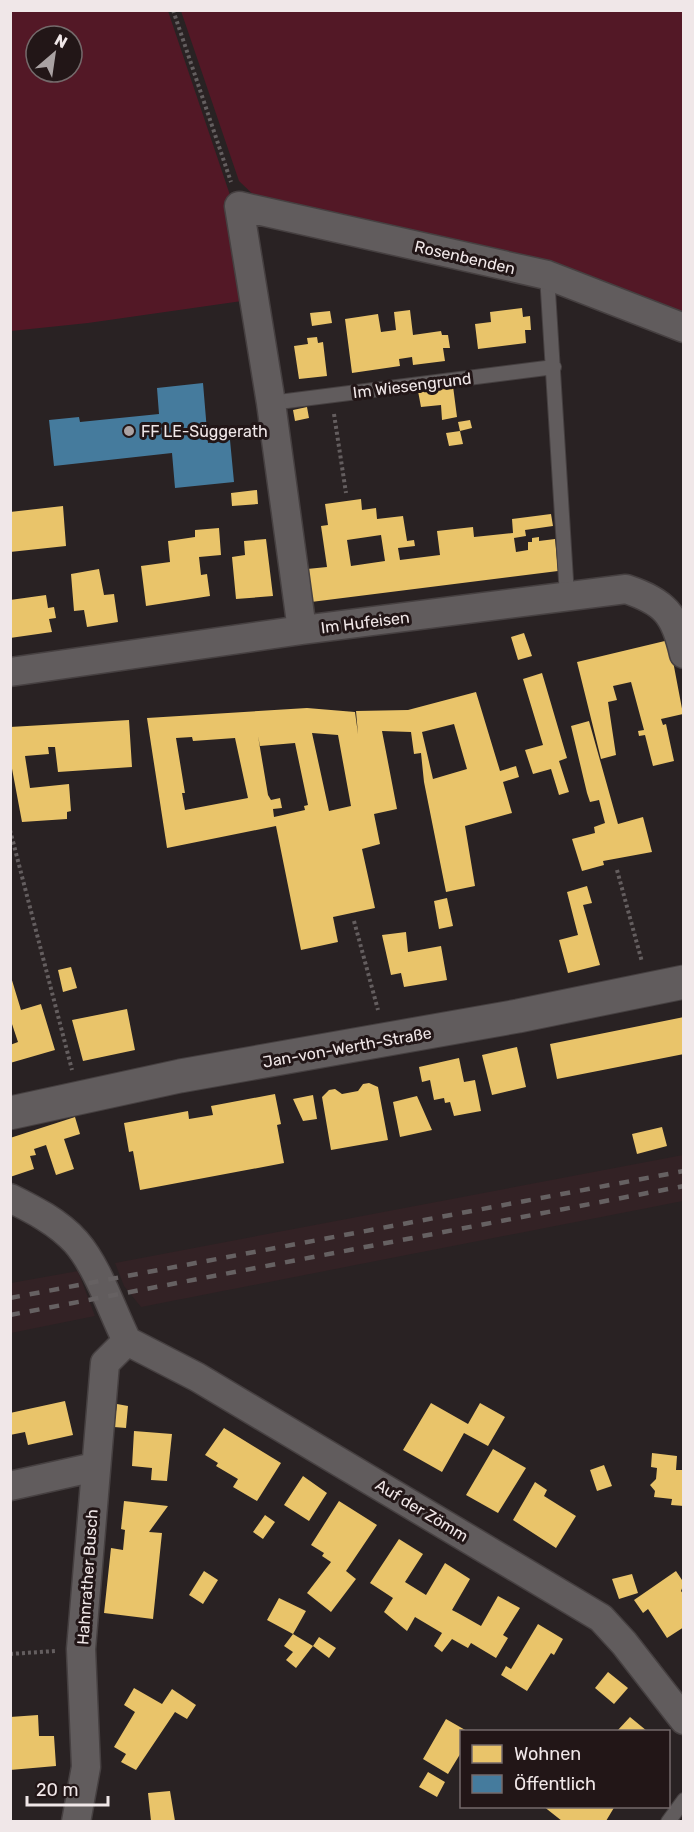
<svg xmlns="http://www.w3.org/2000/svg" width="694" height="1832" viewBox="0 0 694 1832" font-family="Rubik,sans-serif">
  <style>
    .built { fill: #332225 }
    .green { fill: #531826; fill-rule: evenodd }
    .homes { fill: #e9c46a; fill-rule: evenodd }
    .public { fill: #457b9d }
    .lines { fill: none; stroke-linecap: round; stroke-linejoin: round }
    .service-casing { stroke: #464041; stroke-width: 16 }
    .minor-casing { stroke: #464041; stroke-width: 31 }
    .secondary-casing { stroke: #464041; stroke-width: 35 }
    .path { stroke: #645e5f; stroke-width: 4; stroke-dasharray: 3 3; stroke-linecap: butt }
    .service { stroke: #615c5d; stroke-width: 14 }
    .minor { stroke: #615c5d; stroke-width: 28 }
    .secondary { stroke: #615c5d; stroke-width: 33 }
    .rail { stroke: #666162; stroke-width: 4.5; stroke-dasharray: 10 10; stroke-linecap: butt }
    .poi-dot { fill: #aaa2a3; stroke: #221617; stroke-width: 2 }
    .labels { text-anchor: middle; stroke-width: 6; stroke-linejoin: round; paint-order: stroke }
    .street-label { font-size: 16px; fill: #f0e7e8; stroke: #221617 }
    .poi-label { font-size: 16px; fill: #f0e7e8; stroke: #221617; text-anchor: start }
  </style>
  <rect width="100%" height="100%" fill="#292223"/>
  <path class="built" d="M683 1155V1201L141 1307 124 1286 115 1263Z
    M78 1271 95 1316 11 1333V1283Z"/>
  <path class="green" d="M10 11H168L233 204 242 301 88 323 11 331ZM36 36H72V72H36Z
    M181 11H683V319L259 200 239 181Z"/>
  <path class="homes" d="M522 308 523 317 530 316 531 330H525L526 343 478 349 475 324 491 322 490 312Z
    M410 310 413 335 441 331 442 335H448L450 348H443L445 361 413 365 412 357 399 359 400 366 352 373 345 319 378 314 381 332 396 330 394 312Z
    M330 311 332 323 312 326 310 313Z
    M317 337 318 343 323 342 327 376 299 379 294 346 308 344 307 338Z
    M453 386 457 417 442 420 441 405 421 407 418 391Z
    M307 407 309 418 295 421 293 410Z
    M470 420 472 428 460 431 458 422Z
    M460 431 463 444 449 446 446 433Z
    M257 490 258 504 232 506 231 493Z
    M361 499 362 510 376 508 377 519 403 516 407 541 414 540 415 546 398 548 400 560 440 555 437 531 473 527 474 537 513 533 512 519 551 514 553 526 525 530 526 536 514 538 516 552 528 550V542H532V538L539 537V541L555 539 558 571 311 602 307 569 327 567 321 526 328 525 325 504ZM381 535 385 561 351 566 347 540Z
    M63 506 66 546 10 552V512Z
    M219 528 221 555 199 557 201 575 207 574 210 596 146 606 141 566 170 562 168 541 195 537V530Z
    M266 539 273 596 236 599 232 557 245 555 244 541Z
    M99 569 104 595 114 594 118 622 87 627 84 610 74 611 71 574Z
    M46 595 48 608 54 607 56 618 49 619 52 632 10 638V600Z
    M524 633 532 656 518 660 511 637Z
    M669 640 683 714 661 719 663 725 666 724 674 761 653 766 645 735 639 736 638 731 644 730 631 682 613 686 617 700 608 702 616 755 601 759 577 662Z
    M542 673 567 758 559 761 569 792 559 795 551 769 533 774 525 750 543 745 523 679Z
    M476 692 500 771 516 766 519 777 503 782 512 813 465 826 475 886 446 892 424 782 421 753 414 754 411 732 382 731 397 809 374 814 380 844 362 849 375 908 333 917 338 942 301 950 276 826 167 848 147 718 307 708 355 712 358 734 356 711 408 710ZM454 724 467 769 433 779 422 732ZM312 733 338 735 351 806 329 811ZM258 736 260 746 295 743 308 805 304 806 305 810 274 817 273 809 282 808 280 798 271 800 268 795ZM192 737 193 741 235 738 248 798 185 810 182 793H185L176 738Z
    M129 720 132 767 58 772 55 747H48L49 754 25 756 30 788 69 784 71 811 67 812V819L22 822 10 758V727Z
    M589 721 618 824 643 817 652 852 603 861 604 865 582 871 572 839 595 833 594 827 605 823 599 800 590 802 587 793 571 726Z
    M587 886 592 903 583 905 600 965 568 973 559 940 578 935 567 892Z
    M447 898 453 926 439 929 434 901Z
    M406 932 408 952 441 946 447 980 404 987 401 973 391 975 382 935Z
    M71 967 77 988 63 992 58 970Z
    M11 977 21 1010 41 1004 55 1050 10 1063V1045L18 1042 10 1018Z
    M127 1009 135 1050 83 1061 72 1020Z
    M684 1017V1054L557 1079 550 1044Z
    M517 1047 526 1087 492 1095 482 1055Z
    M459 1058 464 1082 475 1080 481 1111 454 1116 450 1102 445 1103 444 1098 434 1100 430 1080 422 1082 419 1067Z
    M369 1083 378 1087 388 1140 331 1150 322 1097 329 1090 335 1089 342 1094 358 1091 363 1084Z
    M275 1094 281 1124 277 1125 284 1163 140 1190 133 1151 129 1152 124 1123 188 1111 189 1119 213 1115 211 1106Z
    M313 1095 317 1119 303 1121 293 1099Z
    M417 1096 432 1130 400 1137 393 1102Z
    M75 1117 80 1134 64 1139 74 1169 56 1175 46 1145 34 1149 36 1155 30 1156 34 1169 10 1177V1138Z
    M662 1127 667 1146 637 1154 632 1134Z
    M65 1401 73 1435 28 1445 25 1432 10 1435V1413Z
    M431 1403 468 1424 480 1403 505 1417 488 1446 464 1433 442 1472 403 1450Z
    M117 1404 128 1406 126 1428 114 1427Z
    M224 1428 281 1463 257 1501 233 1487 238 1479 216 1466 218 1463 205 1455Z
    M134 1431 172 1434 167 1481 151 1480 152 1468 132 1466Z
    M493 1449 526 1468 498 1513 466 1495Z
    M652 1453 677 1456 676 1470H684V1506L671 1505 672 1499 654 1497 655 1491 650 1485 656 1479 657 1468 651 1467Z
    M604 1465 612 1486 597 1491 590 1470Z
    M303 1476 327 1493 309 1521 284 1505Z
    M535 1482 547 1490 544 1496 576 1516 556 1548 513 1520Z
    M124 1501 168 1506 149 1532 162 1533 153 1619 104 1613 111 1548 123 1550 125 1530 121 1529Z
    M339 1501 377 1525 346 1571 356 1579 331 1612 307 1593 331 1562 322 1556 324 1553 311 1545Z
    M265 1515 275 1522 263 1539 253 1532Z
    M399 1539 423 1554 405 1582 426 1595 445 1563 470 1579 452 1610 458 1613 481 1626 498 1596 520 1608 503 1635 508 1638 496 1658 471 1643 468 1648 452 1639 442 1652 434 1646 442 1633 415 1617 407 1631 384 1612 393 1598 370 1583Z
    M204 1571 218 1580 203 1604 189 1595Z
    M676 1571 684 1583 681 1591 684 1595V1627L667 1638 648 1609 643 1613 634 1600Z
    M632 1574 638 1593 619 1599 612 1579Z
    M279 1598 306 1611 293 1634 267 1620Z
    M538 1624 563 1639 554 1655 551 1653 527 1691 501 1675 506 1666 511 1669Z
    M293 1634 313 1646 296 1668 286 1660 293 1652 284 1646Z
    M319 1637 336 1648 329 1658 313 1646Z
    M608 1672 628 1688 614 1704 595 1688Z
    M134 1688 162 1704 172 1689 196 1705 187 1719 175 1712 136 1770 121 1762 126 1754 114 1747 135 1712 124 1705Z
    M38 1715 39 1736H54L56 1766 10 1770V1717Z
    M630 1717 647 1731H617Z
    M446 1719 467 1731 462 1732V1751L448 1774 423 1759Z
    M428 1772 445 1782 437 1797 419 1787Z
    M170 1791 175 1821H151L148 1793Z
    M543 1806H615L606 1821H562Z"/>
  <path class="public" d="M203 383 208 443 230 440 234 482 175 488 172 453 54 466 49 420 79 417 80 422 159 414 157 388Z"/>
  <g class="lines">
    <defs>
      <path id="service" d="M547 275 567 596
        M271 403 554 367
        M668 1822 684 1800"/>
      <path id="minor" d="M302 630 271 403 239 206 547 275 684 328
        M10 672 302 630 626 589C665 602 675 614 684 654
        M10 1198C34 1210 58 1222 76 1242 98 1267 112 1311 127 1341
        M127 1341 197 1377 601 1618 624 1643 684 1720
        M10 1486 95 1467
        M76 1822 86 1767 81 1649 105 1363 127 1341"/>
      <path id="secondary" d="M10 1113 180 1076 518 1016 684 982"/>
    </defs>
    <use href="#service" class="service-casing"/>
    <use href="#minor" class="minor-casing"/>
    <use href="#secondary" class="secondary-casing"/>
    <path class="path" d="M173 10 231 182
      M334 414 346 493
      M10 830 72 1070
      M617 870 642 962
      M354 921 378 1010
      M10 1654 55 1651"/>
    <use href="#service" class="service"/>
    <use href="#minor" class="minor"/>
    <use href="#secondary" class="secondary"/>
    <path class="rail" d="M10 1298 684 1171
      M10 1315 684 1186"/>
  </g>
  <circle class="poi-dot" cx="129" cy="431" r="6"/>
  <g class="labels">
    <g class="street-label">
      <text transform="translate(465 257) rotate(13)" y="6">Rosenbenden</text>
      <text transform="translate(412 385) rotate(-7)" y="6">Im Wiesengrund</text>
      <text transform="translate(365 622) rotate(-7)" y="6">Im Hufeisen</text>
      <text transform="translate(347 1047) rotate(-10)" y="6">Jan-von-Werth-Straße</text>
      <text transform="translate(422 1510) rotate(31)" y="6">Auf der Zömm</text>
      <text transform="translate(87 1577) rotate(-86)" y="6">Hahnrather Busch</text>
    </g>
    <g class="poi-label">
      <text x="141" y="437">FF LE-Süggerath</text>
    </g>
  </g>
  <rect width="694" height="1832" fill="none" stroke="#f0e7e8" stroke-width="24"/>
  <rect x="460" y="1730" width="210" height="78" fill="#221617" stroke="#746a6b" stroke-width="1.5"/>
  <rect x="472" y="1745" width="30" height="18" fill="#e9c46a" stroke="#746a6b" stroke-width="1.5"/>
  <text x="514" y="1760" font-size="18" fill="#f0e7e8">Wohnen</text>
  <rect x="472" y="1775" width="30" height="18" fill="#457b9d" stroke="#746a6b" stroke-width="1.5"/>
  <text x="514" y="1790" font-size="18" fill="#f0e7e8">Öffentlich</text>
  <g transform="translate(54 54) rotate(29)"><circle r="28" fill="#221617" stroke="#746a6b" stroke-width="1.5"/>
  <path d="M0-4.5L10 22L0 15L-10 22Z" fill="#aaa2a3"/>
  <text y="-9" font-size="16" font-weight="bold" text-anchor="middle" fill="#f0e7e8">N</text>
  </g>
  <path d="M27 1796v9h81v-9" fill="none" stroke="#f0e7e8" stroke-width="3"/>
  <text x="36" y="1796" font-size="18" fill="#f0e7e8" stroke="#221617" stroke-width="4.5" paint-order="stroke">20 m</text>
</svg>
